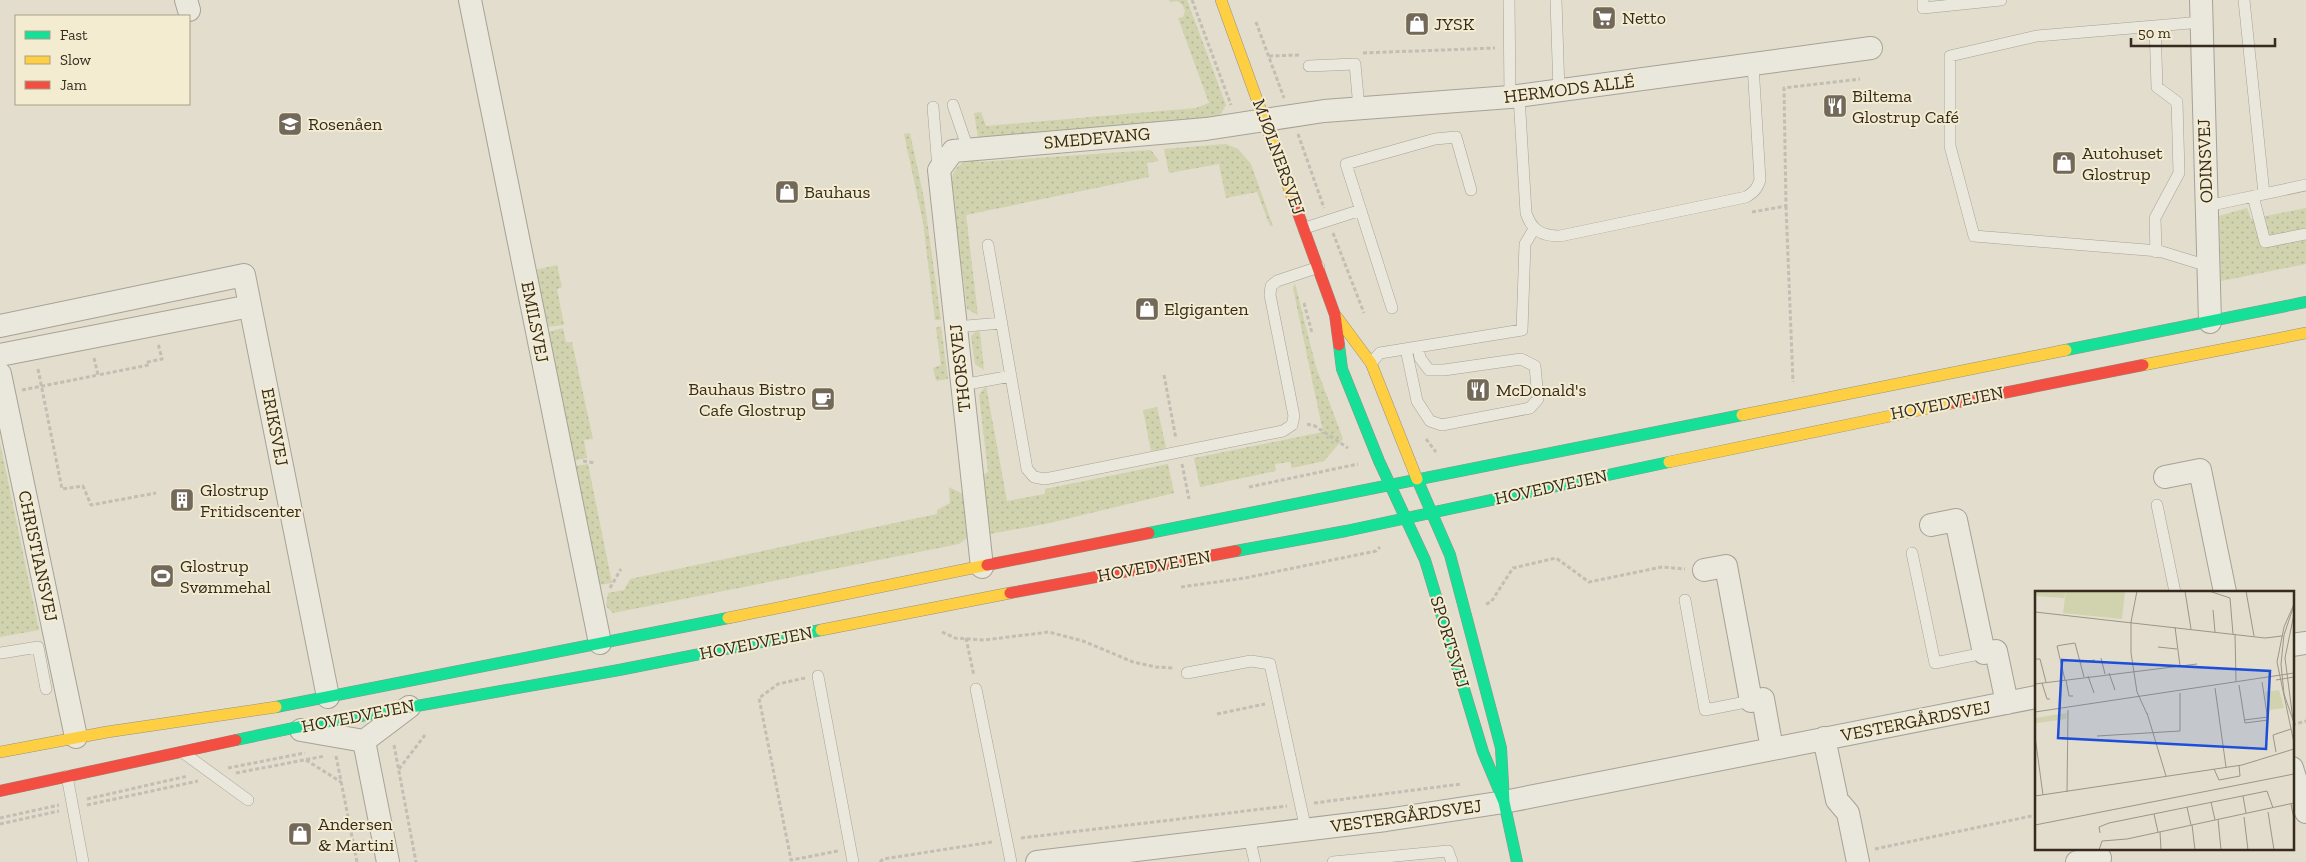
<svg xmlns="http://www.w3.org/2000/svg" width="2306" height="862" viewBox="0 0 2306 862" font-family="'Zilla Slab',serif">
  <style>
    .green { fill: url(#green-dots) }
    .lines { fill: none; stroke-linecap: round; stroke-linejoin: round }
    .lane-casing { stroke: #a7a295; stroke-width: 12 }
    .street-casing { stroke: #a7a295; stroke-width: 24 }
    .fast-casing { stroke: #979185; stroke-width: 12 }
    .slow-casing { stroke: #979185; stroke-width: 12 }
    .jam-casing { stroke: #979185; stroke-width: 12 }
    .path { stroke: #c3beb4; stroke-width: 3; stroke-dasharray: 4 2.5; stroke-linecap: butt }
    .lane { stroke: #eae7dd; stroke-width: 11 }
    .street { stroke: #eae7dd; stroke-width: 22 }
    .fast { stroke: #16e098; stroke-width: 11 }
    .slow { stroke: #ffcf43; stroke-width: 11 }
    .jam { stroke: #f24e42; stroke-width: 11 }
    .labels { text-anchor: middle; stroke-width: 4; stroke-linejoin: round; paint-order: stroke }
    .poi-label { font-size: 18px; fill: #362b1d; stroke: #f4ecd1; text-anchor: start }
    .street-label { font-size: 18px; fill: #362b1d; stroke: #f4ecd1 }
    .inset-road { fill: none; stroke: #9d9686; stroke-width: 1 }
    .view { fill: #1d4ed8; fill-opacity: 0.15; stroke: #1d4ed8; stroke-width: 2.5 }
    .inset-edge { fill: none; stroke: #362b1d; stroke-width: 2.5 }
  </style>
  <defs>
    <pattern id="green-dots" width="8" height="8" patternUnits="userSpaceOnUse" patternTransform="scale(1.25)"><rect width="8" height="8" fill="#d0d3ae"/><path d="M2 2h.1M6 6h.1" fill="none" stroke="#b3b595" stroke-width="1.8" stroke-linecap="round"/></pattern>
  </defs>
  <rect width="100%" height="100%" fill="#e2ddcc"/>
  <path class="green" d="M1169 0H1187L1226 105 1219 117 978 137 974 113 981 112 986 126 1196 108 1209 103 1178 18 1183 17 1185 11 1182 4 1177 1 1170 2Z
    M910 133 924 199 941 320H935L923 222 904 134Z
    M1226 144 1238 149 1251 164 1273 226H1270L1257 192 1226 198 1219 164 1169 173 1164 149Z
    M1151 150 1159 161 1147 163 1149 177 966 215 978 315 967 309 951 181C954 166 964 160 978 157L979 162Z
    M2247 208 2251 219 2306 208V264L2221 281 2219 216Z
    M557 265 562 287 557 289 564 325 547 327 535 270Z
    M1295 283 1316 367 1343 439 1324 461 1292 468 1290 462 1275 464 1276 471 1200 487 1194 458 1323 432 1293 288Z
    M941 326 948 379 936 381 933 368 941 365 936 328Z
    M563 328 566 342H572L593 439 584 440 587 458 573 461 548 332Z
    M977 330 980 332 984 370 975 364 971 336Z
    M986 386 1007 501 1045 494V489L1168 464 1174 493 1045 524 984 535 977 479 988 472 979 395Z
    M1157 407 1166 448 1151 451 1143 410Z
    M0 443 39 630 0 637Z
    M588 464 612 583 599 585 575 466Z
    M949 487 963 494 968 537 959 544 613 613 606 606 608 593 624 590 630 579 937 514V510L950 503Z"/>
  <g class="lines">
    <defs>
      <path id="lane" d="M1509 0 1510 97
        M1556 0 1559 91
        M1923 0V8L2001 0
        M2244 0 2264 194
        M2202 22 2037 36 1950 56V146L1974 236 2159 251 2208 266
        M2155 26 2157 87 2177 102 2179 173 2155 218 2156 252
        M1309 66 1355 64 1359 108
        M1519 96 1526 213C1532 231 1542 236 1560 236L1746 197C1754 192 1757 189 1760 180L1753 65
        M953 105 968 149
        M933 107 938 168
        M2253 196 2265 242 2306 234
        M2207 206 2306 185
        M1305 228 1361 210
        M988 245 1027 469 1034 477 1045 479 1283 431 1292 425 1294 416 1270 295 1271 286 1277 281 1319 267
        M1392 308 1346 164 1435 139 1456 137 1471 190
        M955 327 1002 323
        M1406 349 1417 401 1430 421 1442 425 1530 408 1538 399 1535 366 1521 359 1444 370H1429L1420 358 1418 347
        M1371 363 1380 353 1522 330 1525 244 1534 229
        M962 385 1011 376
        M2157 505 2175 592
        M1912 553 1935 663 1984 653
        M1685 600 1705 710 1751 701
        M1 653 38 647 46 689
        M1187 673 1251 661 1270 664 1306 830
        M818 676 853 862
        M976 689 1011 862
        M185 754 248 800
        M67 776 83 862
        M1249 837 1255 862
        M1333 862 1448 851 1452 862"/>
      <path id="street" d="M186 0 189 10
        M470 0 600 643
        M2201 0 2210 322
        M0 326 244 275 328 697
        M0 355 250 306
        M0 374 76 737
        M2165 477 2200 470 2225 592
        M1931 525 1956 520 1984 653 1996 651 2007 703
        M982 567 939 170 953 151 1206 129 1324 111 1510 97 1871 48
        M1704 570 1726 566 1751 701 1763 699 1772 749
        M2292 645 2306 643
        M301 730 364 741 409 707
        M1824 738 1837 800 1848 813 1858 862
        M364 741 388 862
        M2292 768 2306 812
        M1037 862 1386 820 1504 802 2036 697
        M2077 862 2100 858"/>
      <path id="fast" d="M1339 345 1342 369 1379 461 1425 560 1483 752 1504 802
        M2066 350 2306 302
        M1417 479 1450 555 1501 748 1504 802 1517 862
        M1149 533 1742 415
        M1236 551 1346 531 1669 462
        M276 707 728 618
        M236 740 293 728 619 670 821 630"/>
      <path id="slow" d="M1221 0 1294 202
        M1336 316 1371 363 1417 479
        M2143 365 2306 333
        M1742 415 2066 350
        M1669 462 1953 403
        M728 618 987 565
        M821 630 1010 593
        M0 752 107 732 276 707"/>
      <path id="jam" d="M1294 202 1335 315 1339 345
        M1953 403 2143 365
        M987 565 1149 533
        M1010 593 1236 551
        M0 791 236 740"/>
    </defs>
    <use href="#lane" class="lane-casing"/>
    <use href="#street" class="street-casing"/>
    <use href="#fast" class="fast-casing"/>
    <use href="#slow" class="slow-casing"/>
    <use href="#jam" class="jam-casing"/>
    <path class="path" d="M1192 0 1231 105
      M1256 22 1284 98
      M1363 53 1495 48
      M1269 56 1300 55
      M1298 134 1324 208
      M1786 206 1793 382
      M1752 212 1786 206 1784 88 1860 79
      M1333 233 1364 313
      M1304 303 1312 333
      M94 358 98 375 149 365 148 362 162 359 158 343
      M38 369 62 489 83 486 91 505 156 493
      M1164 375 1176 439
      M22 390 98 375
      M1307 424 1315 426 1348 448
      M1426 439 1436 452
      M583 461 595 463
      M1182 464 1189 499
      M1249 487 1358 464
      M1181 587 1245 578 1376 551 1380 547
      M610 588 621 569
      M1486 604 1491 602 1513 568 1556 558 1589 582 1662 567 1685 569
      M942 632 955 638 984 640 1049 632 1083 641 1133 662 1156 667 1173 668
      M966 638 974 676
      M805 678 778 684 759 698 791 860 838 851
      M1217 714 1265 704
      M2292 725 2306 721
      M394 745 416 862
      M336 756 357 862
      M306 760 341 782
      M228 768 305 753
      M399 769 425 735
      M236 773 325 756
      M87 799 188 776
      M1314 803 1461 784
      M87 805 198 781
      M0 818 59 805
      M0 824 59 811
      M1021 838 1287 806
      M1875 849 2036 815
      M880 862 883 859 992 842"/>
    <use href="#lane" class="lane"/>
    <use href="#street" class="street"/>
    <use href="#fast" class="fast"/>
    <use href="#slow" class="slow"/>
    <use href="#jam" class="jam"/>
  </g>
  <defs>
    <symbol id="supermarket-square" viewBox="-11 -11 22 22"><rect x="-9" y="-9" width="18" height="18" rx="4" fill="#72695a" stroke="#f4ecd1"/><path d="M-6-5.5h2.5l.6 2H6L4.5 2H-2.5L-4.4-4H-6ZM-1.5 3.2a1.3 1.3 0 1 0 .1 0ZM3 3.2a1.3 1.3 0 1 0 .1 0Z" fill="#fff"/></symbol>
    <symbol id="shop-square" viewBox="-11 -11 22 22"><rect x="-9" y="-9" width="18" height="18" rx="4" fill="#72695a" stroke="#f4ecd1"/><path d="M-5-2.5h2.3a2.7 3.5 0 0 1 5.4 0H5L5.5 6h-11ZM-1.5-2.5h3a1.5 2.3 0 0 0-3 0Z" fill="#fff"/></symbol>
    <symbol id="restaurant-square" viewBox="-11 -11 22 22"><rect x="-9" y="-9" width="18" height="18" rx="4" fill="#72695a" stroke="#f4ecd1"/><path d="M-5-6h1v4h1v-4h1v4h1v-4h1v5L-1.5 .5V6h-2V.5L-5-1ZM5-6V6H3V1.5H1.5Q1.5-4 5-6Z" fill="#fff"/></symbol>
    <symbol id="school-square" viewBox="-11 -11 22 22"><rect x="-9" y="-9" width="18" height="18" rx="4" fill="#72695a" stroke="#f4ecd1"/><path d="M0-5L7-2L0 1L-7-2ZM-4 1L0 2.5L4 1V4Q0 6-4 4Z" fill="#fff"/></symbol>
    <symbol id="cafe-square" viewBox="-11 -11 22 22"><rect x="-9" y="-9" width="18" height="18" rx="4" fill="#72695a" stroke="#f4ecd1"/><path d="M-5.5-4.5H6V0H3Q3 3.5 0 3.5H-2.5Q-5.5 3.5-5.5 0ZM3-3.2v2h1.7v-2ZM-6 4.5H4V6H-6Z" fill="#fff"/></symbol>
    <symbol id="building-square" viewBox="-11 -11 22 22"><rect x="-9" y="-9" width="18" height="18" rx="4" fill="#72695a" stroke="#f4ecd1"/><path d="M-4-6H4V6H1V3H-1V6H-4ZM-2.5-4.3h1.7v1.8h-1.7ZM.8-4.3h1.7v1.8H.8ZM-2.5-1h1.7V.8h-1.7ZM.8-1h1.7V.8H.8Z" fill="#fff"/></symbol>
    <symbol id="stadium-square" viewBox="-11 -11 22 22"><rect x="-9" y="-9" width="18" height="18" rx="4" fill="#72695a" stroke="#f4ecd1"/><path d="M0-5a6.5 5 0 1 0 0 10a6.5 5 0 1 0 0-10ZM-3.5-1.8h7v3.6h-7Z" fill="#fff"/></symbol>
  </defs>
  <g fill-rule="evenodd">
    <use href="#supermarket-square" x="1590" y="4" width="28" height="28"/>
    <use href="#shop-square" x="1403" y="10" width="28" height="28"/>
    <use href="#restaurant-square" x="1821" y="92" width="28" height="28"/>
    <use href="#school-square" x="276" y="110" width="28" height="28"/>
    <use href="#shop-square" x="2050" y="149" width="28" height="28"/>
    <use href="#shop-square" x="773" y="178" width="28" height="28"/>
    <use href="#shop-square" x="1133" y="295" width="28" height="28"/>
    <use href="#restaurant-square" x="1464" y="376" width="28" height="28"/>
    <use href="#cafe-square" x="809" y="385" width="28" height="28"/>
    <use href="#building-square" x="168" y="486" width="28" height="28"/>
    <use href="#stadium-square" x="148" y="562" width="28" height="28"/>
    <use href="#shop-square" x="286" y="820" width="28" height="28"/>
  </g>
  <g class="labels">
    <g class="poi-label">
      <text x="1622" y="24">Netto</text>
      <text x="1434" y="30">JYSK</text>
      <text x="1852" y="102">Biltema<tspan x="1852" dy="21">Glostrup Café</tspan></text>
      <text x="308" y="130">Rosenåen</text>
      <text x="2082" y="159">Autohuset<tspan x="2082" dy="21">Glostrup</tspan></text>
      <text x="804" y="198">Bauhaus</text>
      <text x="1164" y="315">Elgiganten</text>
      <text x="806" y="395" text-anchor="end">Bauhaus Bistro<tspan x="806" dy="21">Cafe Glostrup</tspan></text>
      <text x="1496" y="396">McDonald's</text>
      <text x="200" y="496">Glostrup<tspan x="200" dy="21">Fritidscenter</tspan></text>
      <text x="180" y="572">Glostrup<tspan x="180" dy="21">Svømmehal</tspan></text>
      <text x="318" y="830">Andersen<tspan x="318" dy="21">&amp; Martini</tspan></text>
    </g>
    <g class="street-label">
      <text transform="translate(1569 89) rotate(-7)" y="6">HERMODS ALLÉ</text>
      <text transform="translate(1097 138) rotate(-5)" y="6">SMEDEVANG</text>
      <text transform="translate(1279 157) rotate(70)" y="6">MJØLNERSVEJ</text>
      <text transform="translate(2205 161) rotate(-92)" y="6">ODINSVEJ</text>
      <text transform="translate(535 322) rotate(79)" y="6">EMILSVEJ</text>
      <text transform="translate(960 368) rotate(-96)" y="6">THORSVEJ</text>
      <text transform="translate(1947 403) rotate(-11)" y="6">HOVEDVEJEN</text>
      <text transform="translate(275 427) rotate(79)" y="6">ERIKSVEJ</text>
      <text transform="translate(1551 487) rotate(-12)" y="6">HOVEDVEJEN</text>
      <text transform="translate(38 556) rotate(78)" y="6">CHRISTIANSVEJ</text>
      <text transform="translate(1154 566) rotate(-10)" y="6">HOVEDVEJEN</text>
      <text transform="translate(1450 642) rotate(73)" y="6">SPORTSVEJ</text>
      <text transform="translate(756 643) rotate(-11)" y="6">HOVEDVEJEN</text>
      <text transform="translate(358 716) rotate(-11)" y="6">HOVEDVEJEN</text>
      <text transform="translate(1916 721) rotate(-11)" y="6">VESTERGÅRDSVEJ</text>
      <text transform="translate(1406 816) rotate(-8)" y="6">VESTERGÅRDSVEJ</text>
    </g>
  </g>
  <g transform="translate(2035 591)">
    <rect width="259" height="259" fill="#e2ddcc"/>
    <path d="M0 0H31L29 7 0 5ZM244 99 249 117 233 119 230 101ZM32 122 31 128 2 132 0 136V127Z" fill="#d0d3ae"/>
    <path d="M31 0H90L87 28 28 22Z" fill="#d0d3ae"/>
    <path class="inset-road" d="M102 0 96 31V62L102 101 112 123M150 0 156 38M174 0 195 7 198 43M211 0 219 45M259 13 249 36 242 71 259 152M259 14 249 44 246 73 249 103 259 132M178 19 180 41M0 21 230 47 247 45M140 36 145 75M200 43 201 90M123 56 142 58M66 67 70 83M0 68H5L11 91M45 71 60 69M74 82 80 99M53 85 59 102M30 89 22 55 27 54 40 52 49 86M31 89 34 105H38M241 89 259 86M7 92 12 108H15M0 93 162 73M204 94 210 132 233 129 227 91M180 97 191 176M0 121 259 82M112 122 131 185M209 129 233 126M258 129 250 67 259 23M0 145 8 204M62 145 145 140V102M241 161 238 144 256 138M179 178 184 189 205 185 204 174M32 201 33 119M0 205 207 174 259 158M208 205 211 222M176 211 180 229M256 213 259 228M152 216 156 234M233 221 239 259M119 223 123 241M209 226 213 259M183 228 186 259M0 234 259 183M157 234 160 259M125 241 126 259M65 242 64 236 74 232 232 200 238 217M64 259 67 250 92 248 259 212"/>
    <path class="view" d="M27 69 235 80 231 158 23 147Z"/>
    <rect width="259" height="259" class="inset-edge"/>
  </g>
  <rect x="15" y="15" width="175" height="90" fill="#f4ecd1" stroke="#a89f89"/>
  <rect x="25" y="31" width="25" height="8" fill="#16e098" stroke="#a89f89"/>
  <text x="60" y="40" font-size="15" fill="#362b1d">Fast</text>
  <rect x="25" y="56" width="25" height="8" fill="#ffcf43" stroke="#a89f89"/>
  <text x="60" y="65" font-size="15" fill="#362b1d">Slow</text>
  <rect x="25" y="81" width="25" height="8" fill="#f24e42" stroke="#a89f89"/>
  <text x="60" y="90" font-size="15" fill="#362b1d">Jam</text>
  <path d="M2131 38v8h144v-8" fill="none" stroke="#362b1d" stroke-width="2.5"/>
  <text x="2138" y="38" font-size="15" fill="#362b1d" stroke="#f4ecd1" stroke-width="4" paint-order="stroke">50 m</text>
</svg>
